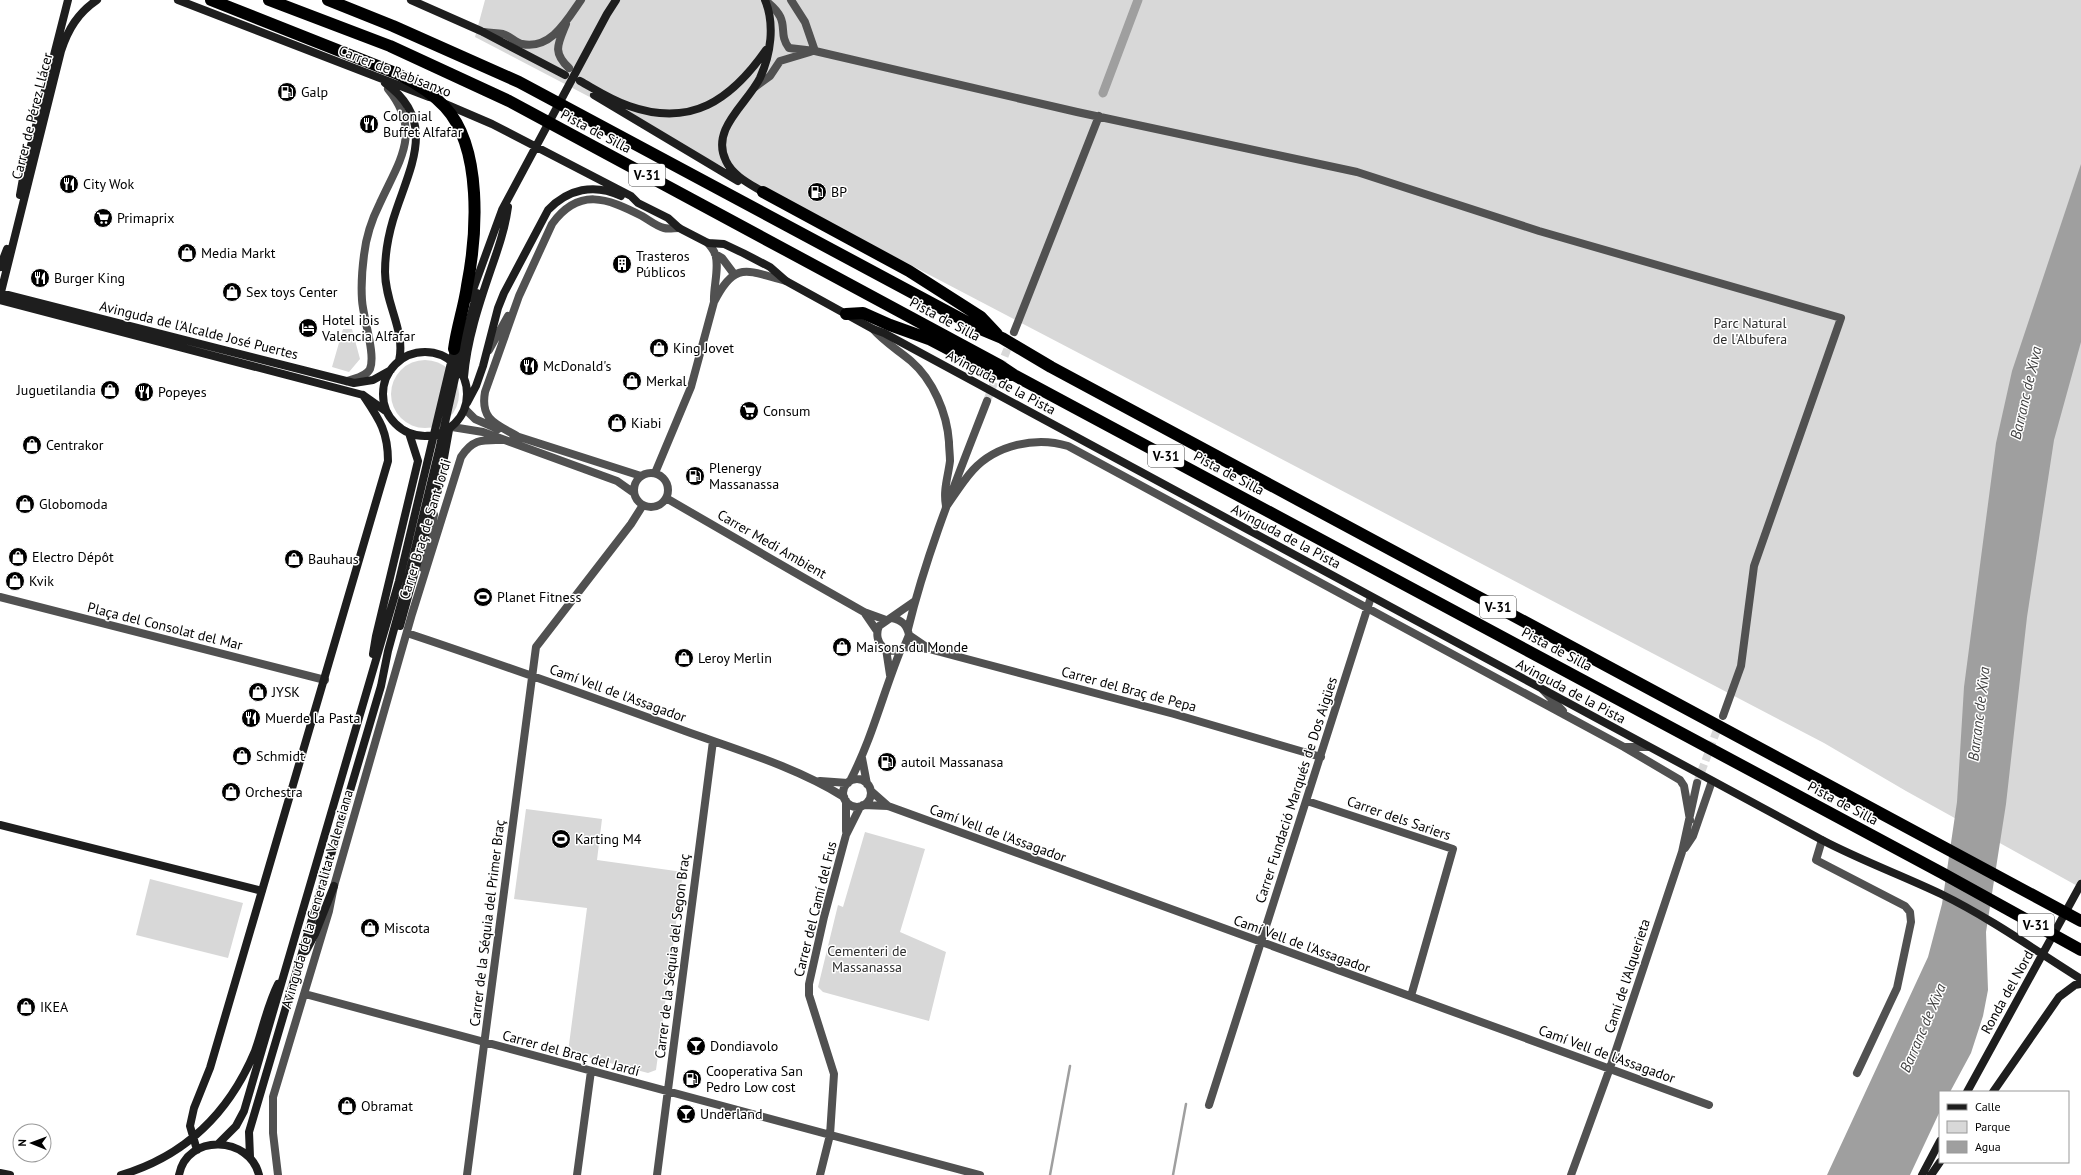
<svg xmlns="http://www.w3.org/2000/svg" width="2081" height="1175" viewBox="0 0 2081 1175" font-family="'PT Sans',sans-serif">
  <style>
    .green { fill: #d8d8d8 }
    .water { fill: #9f9f9f }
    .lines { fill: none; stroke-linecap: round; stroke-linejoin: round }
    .stream { stroke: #9f9f9f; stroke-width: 2.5 }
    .canal { stroke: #9f9f9f; stroke-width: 9 }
    .street-tunnel { stroke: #d9d9d9; stroke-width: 8; stroke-dasharray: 8 4; stroke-linecap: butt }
    .secondary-tunnel { stroke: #d9d9d9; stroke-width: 8; stroke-dasharray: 8 4; stroke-linecap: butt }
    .street { stroke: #515151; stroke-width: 8 }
    .secondary { stroke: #1e1e1e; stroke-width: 8 }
    .highway { stroke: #000; stroke-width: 12 }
    .labels { text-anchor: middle; stroke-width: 3; stroke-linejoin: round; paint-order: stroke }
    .shield { fill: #fff; stroke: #4c4c4c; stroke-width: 1 }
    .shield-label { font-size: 13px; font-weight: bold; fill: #000 }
    .street-label { font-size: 14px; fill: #000; stroke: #fff }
    .poi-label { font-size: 14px; fill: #000; stroke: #fff; text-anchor: start }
    .park-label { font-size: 14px; fill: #2f2f2f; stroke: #fff }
    .water-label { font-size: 15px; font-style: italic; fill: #404040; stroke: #fff }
  </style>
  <rect width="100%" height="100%" fill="#fff"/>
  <path class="green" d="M485 0H2081V888L1906 791 1824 743 475 37Z
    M343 329H352L360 359 349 372 332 367Z
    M391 394a34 34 0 1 1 68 0a34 34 0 1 1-68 0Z
    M526 809 602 819 597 860 683 872 656 1070 648 1073 568 1052 587 908 514 899Z
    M865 832 925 849 900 932 946 952 929 1021 823 992 818 987 838 905 843 907Z
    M150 879 243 903 228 958 136 935Z"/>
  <path class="water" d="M2081 164V342L2054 440 2027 617 2006 804 1986 932 1988 990 1983 1016 1971 1053 1950 1092H1940V1111L1910 1175H1827L1928 957 1942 904 1957 802 1964 687 1996 443 2012 371Z"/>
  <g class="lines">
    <path class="stream" d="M1050 1175 1070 1066
      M1173 1175 1186 1104"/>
    <path class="canal" d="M1103 93 1138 0"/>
    <path class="street-tunnel" d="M987 401 1014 332
      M1697 783 1720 722"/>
    <path class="secondary-tunnel" d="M565 75 577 85"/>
    <path class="street" d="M791 0 805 22 815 51
      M766 1C793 22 776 31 789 48L815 51 1077 112 1357 172 1539 231 1841 318 1754 566 1741 666 1723 716
      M566 24C558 44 552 52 569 68
      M484 32C490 33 497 33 503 34 510 36 515 42 522 44 551 50 567 20 581 0
      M755 87 770 76 780 61 810 52
      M715 254 722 258 734 274
      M714 302C735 260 747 271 786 281
      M873 329C884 342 898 350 911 361 933 380 947 413 949 442 949 448 950 455 950 461 948 477 943 490 946 506
      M1014 332 1099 116
      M489 350 508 316
      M347 381C355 378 366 377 370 369 376 354 363 318 362 300 361 285 362 270 364 255 366 237 372 219 380 203 399 161 423 132 388 89
      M465 409 475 419 498 429
      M452 427 483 432 617 481 634 493
      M513 435 641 476
      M517 436C496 424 480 420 485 392L519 296 552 224C579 187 607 198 642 216 649 220 656 226 664 228 668 229 674 228 679 228
      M655 473 691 387 714 302C713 288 720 266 715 254 714 250 710 246 708 243
      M634 490a17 17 0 1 1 34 0a17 17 0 1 1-34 0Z
      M666 498 806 579 864 612 886 620
      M946 507C955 494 963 481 973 470 996 445 1036 436 1068 446L1624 747 1680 780 1684 786 1690 820
      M423 568 434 515
      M0 597 325 680
      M864 612 877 631
      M892 618C902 620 907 625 909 635L904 647C888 658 872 643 879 626L915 601
      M908 629C927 551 958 476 987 401
      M407 633C500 664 592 697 685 731 738 750 796 767 844 797
      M909 635 928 648
      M904 647 929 649 1174 714 1321 757
      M886 649 890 675
      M1543 690 1563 711
      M1625 747H1648
      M862 758 867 784
      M843 793a14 14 0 1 1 28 0a14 14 0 1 1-28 0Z
      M820 781 848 783
      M850 781C872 739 883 693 901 649
      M871 791 888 806
      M846 801V831
      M1307 801 1453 849 1411 996
      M863 805 888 806 1709 1105
      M1822 840 1816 860 1905 906 1910 912 1911 922 1897 988 1857 1073
      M1685 848 1693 836 1712 781
      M305 994 980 1175
      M1209 1105 1371 597
      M278 1175 273 1133V1097L329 911 334 886 412 614 461 457C473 438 483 440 503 440
      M467 1175 536 647 631 524 643 505
      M577 1175 591 1071
      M657 1175 713 741
      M820 1175 830 1135 834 1074 809 995V984L824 917 846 835 860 807
      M1571 1175 1610 1068 1682 852 1697 783"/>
    <path class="secondary" d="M178 0 429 97
      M411 0 481 31 565 75
      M580 81C596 90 611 100 629 106 691 128 731 100 766 50
      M385 83C440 122 408 170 393 220 388 237 385 254 385 272 385 304 406 331 399 361
      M594 95 738 181
      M443 103 492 124 631 196 638 203 668 218 679 228 708 243 724 244 743 253 770 267 786 281 873 329 884 333 1822 840C1860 860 1901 875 1941 894 1990 918 2035 950 2081 979
      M763 192C750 184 733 176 726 161 710 129 747 104 760 78 771 54 775 24 765 0
      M20 195 24 173 68 0
      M0 267 7 249
      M0 293 354 383 373 380 391 370
      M0 296 61 51C68 29 78 13 97 0
      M470 298 502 210 607 14 616 0
      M0 300 363 395 387 412
      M383 394a42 42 0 1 1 84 0a42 42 0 1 1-84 0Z
      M464 377C467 340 479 304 491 269 498 249 505 229 508 207
      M467 403 476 386 483 366 498 308 504 293 548 210C568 189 594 183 621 196
      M400 626 440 480 449 430
      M373 654 376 636 418 461 409 433
      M0 825 262 891
      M306 951 315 934 334 886
      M1967 1092 2081 884
      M1993 1092 2059 997 2075 985 2081 984
      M218 1144 236 1126 244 1111 399 581 455 346
      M197 1150 190 1126 194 1108 210 1068 388 461C388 431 379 419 363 395
      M250 1157 249 1132 381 686 388 651 407 582 439 450 461 351 477 293
      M0 1173 10 1175
      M121 1175C185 1156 229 1113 255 1051 263 1029 267 1006 278 984
      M179 1175C187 1133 250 1136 259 1175
      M1922 1175 1940 1141
      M1931 1175 1940 1162"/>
    <path class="highway" d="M211 0 398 74C416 83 431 92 445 107 483 148 477 235 467 286 464 307 457 327 454 349
      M269 0 390 46 509 101 999 365 1014 375 1942 873 2081 950
      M328 0 393 26 519 82 978 328 1002 338 1051 367 2081 921
      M763 192 909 271 981 317 997 334
      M846 314 863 313 890 325 929 339 994 373 1011 375"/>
  </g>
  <defs>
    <symbol id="fuel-disc" viewBox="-11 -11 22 22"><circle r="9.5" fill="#000" stroke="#fff"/><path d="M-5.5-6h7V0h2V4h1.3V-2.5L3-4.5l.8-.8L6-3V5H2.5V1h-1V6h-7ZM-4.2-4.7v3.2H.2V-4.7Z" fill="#fff"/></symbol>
    <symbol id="restaurant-disc" viewBox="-11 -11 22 22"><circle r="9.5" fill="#000" stroke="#fff"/><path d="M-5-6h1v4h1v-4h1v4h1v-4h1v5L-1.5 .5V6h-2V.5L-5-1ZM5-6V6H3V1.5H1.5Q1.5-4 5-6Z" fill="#fff"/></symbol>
    <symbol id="supermarket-disc" viewBox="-11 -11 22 22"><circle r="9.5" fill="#000" stroke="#fff"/><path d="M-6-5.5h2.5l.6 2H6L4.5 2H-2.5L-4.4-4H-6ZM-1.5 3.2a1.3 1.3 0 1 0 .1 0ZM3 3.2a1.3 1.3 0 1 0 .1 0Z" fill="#fff"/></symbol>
    <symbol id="shop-disc" viewBox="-11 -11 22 22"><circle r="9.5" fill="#000" stroke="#fff"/><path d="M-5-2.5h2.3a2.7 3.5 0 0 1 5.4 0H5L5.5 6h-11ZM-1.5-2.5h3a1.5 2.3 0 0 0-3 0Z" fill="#fff"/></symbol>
    <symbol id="building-disc" viewBox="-11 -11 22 22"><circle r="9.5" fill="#000" stroke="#fff"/><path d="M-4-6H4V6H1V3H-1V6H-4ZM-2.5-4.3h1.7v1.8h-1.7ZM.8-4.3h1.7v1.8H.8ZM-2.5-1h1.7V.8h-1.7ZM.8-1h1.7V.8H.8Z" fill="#fff"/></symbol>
    <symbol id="hotel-disc" viewBox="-11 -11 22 22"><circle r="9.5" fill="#000" stroke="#fff"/><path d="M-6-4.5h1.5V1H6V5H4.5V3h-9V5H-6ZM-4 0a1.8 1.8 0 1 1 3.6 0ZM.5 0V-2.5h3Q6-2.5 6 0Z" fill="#fff"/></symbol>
    <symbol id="stadium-disc" viewBox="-11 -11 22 22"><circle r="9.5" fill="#000" stroke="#fff"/><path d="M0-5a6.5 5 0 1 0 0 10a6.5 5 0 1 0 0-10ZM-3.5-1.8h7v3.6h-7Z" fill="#fff"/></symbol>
    <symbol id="bar-disc" viewBox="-11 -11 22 22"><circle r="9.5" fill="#000" stroke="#fff"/><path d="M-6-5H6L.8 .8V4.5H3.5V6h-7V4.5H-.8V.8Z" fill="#fff"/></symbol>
  </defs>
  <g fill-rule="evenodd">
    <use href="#fuel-disc" x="276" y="81" width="22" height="22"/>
    <use href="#restaurant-disc" x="358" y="113" width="22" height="22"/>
    <use href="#restaurant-disc" x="58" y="173" width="22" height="22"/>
    <use href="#fuel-disc" x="806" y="181" width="22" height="22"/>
    <use href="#supermarket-disc" x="92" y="207" width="22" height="22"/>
    <use href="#shop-disc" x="176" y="242" width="22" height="22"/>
    <use href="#building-disc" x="611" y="253" width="22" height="22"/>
    <use href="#restaurant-disc" x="29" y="267" width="22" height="22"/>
    <use href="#shop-disc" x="221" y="281" width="22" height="22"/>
    <use href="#hotel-disc" x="297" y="317" width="22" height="22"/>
    <use href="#shop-disc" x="648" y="337" width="22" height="22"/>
    <use href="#restaurant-disc" x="518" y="355" width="22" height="22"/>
    <use href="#shop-disc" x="621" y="370" width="22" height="22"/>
    <use href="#shop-disc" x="99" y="379" width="22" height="22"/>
    <use href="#restaurant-disc" x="133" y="381" width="22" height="22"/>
    <use href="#supermarket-disc" x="738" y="400" width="22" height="22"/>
    <use href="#shop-disc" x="606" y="412" width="22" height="22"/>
    <use href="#shop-disc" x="21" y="434" width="22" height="22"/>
    <use href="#fuel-disc" x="684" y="465" width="22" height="22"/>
    <use href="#shop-disc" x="14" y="493" width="22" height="22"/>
    <use href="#shop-disc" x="7" y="546" width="22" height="22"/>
    <use href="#shop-disc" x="283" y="548" width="22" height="22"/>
    <use href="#shop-disc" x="4" y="570" width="22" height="22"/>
    <use href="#stadium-disc" x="472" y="586" width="22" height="22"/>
    <use href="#shop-disc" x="831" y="636" width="22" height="22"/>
    <use href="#shop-disc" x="673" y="647" width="22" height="22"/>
    <use href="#shop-disc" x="247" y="681" width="22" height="22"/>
    <use href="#restaurant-disc" x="240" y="707" width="22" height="22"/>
    <use href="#shop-disc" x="231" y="745" width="22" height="22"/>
    <use href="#fuel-disc" x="876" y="751" width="22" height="22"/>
    <use href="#shop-disc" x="220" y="781" width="22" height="22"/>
    <use href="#stadium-disc" x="550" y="828" width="22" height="22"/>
    <use href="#shop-disc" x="359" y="917" width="22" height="22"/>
    <use href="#shop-disc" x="15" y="996" width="22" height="22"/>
    <use href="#bar-disc" x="685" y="1035" width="22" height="22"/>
    <use href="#fuel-disc" x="681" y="1068" width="22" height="22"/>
    <use href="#shop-disc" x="336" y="1095" width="22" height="22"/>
    <use href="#bar-disc" x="675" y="1103" width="22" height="22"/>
  </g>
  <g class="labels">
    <g class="shield">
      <rect x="629" y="164" width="36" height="22" rx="3"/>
      <rect x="1148" y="445" width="36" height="22" rx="3"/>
      <rect x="1480" y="596" width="36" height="22" rx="3"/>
      <rect x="2018" y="914" width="36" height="22" rx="3"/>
    </g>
    <g class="shield-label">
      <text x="647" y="180">V-31</text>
      <text x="1166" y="461">V-31</text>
      <text x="1498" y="612">V-31</text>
      <text x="2036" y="930">V-31</text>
    </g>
    <g class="street-label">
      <text transform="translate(395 71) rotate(21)" y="5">Carrer de Rabisanxo</text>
      <text transform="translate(32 116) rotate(-76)" y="5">Carrer de Pérez Llácer</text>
      <text transform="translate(596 131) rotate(28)" y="5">Pista de Silla</text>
      <text transform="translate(945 319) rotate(28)" y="5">Pista de Silla</text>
      <text transform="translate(199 330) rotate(14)" y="5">Avinguda de l'Alcalde José Puertes</text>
      <text transform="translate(1001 382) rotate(28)" y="5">Avinguda de la Pista</text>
      <text transform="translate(1229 473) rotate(28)" y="5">Pista de Silla</text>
      <text transform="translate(425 529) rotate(-73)" y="5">Carrer Braç de Sant Jordi</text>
      <text transform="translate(1286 536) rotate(28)" y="5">Avinguda de la Pista</text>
      <text transform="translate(772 544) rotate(30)" y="5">Carrer Medi Ambient</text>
      <text transform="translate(165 626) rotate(14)" y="5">Plaça del Consolat del Mar</text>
      <text transform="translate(1557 649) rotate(28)" y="5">Pista de Silla</text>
      <text transform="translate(1129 689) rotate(15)" y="5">Carrer del Braç de Pepa</text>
      <text transform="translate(1571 691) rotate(28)" y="5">Avinguda de la Pista</text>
      <text transform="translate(618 693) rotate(20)" y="5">Camí Vell de l'Assagador</text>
      <text transform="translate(1296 790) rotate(-72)" y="5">Carrer Fundació Marqués de Dos Aigües</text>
      <text transform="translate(1843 803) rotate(28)" y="5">Pista de Silla</text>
      <text transform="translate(1399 818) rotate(19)" y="5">Carrer dels Sariers</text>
      <text transform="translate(998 833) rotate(20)" y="5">Camí Vell de l'Assagador</text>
      <text transform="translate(317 899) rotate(-74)" y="5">Avinguda de la Generalitat Valenciana</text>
      <text transform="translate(815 909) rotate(-76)" y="5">Carrer del Camí del Fus</text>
      <text transform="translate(487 923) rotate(-83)" y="5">Carrer de la Séquia del Primer Braç</text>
      <text transform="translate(1302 944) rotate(20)" y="5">Camí Vell de l'Assagador</text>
      <text transform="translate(672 956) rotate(-83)" y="5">Carrer de la Séquia del Segon Braç</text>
      <text transform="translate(1627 976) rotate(-72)" y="5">Camí de l'Alquerieta</text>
      <text transform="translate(2007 992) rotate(-61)" y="5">Ronda del Nord</text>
      <text transform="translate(571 1053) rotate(15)" y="5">Carrer del Braç del Jardí</text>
      <text transform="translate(1607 1054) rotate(20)" y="5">Camí Vell de l'Assagador</text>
    </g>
    <g class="poi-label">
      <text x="301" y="97">Galp</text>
      <text x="383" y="121">Colonial<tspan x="383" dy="16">Buffet Alfafar</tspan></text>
      <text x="83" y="189">City Wok</text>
      <text x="831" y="197">BP</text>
      <text x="117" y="223">Primaprix</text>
      <text x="201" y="258">Media Markt</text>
      <text x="636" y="261">Trasteros<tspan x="636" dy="16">Públicos</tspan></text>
      <text x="54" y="283">Burger King</text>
      <text x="246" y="297">Sex toys Center</text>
      <text x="322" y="325">Hotel ibis<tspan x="322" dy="16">Valencia Alfafar</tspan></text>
      <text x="673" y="353">King Jovet</text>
      <text x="543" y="371">McDonald's</text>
      <text x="646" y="386">Merkal</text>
      <text x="96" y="395" text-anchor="end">Juguetilandia</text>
      <text x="158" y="397">Popeyes</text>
      <text x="763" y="416">Consum</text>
      <text x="631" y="428">Kiabi</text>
      <text x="46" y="450">Centrakor</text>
      <text x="709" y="473">Plenergy<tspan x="709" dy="16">Massanassa</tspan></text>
      <text x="39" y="509">Globomoda</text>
      <text x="32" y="562">Electro Dépôt</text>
      <text x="308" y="564">Bauhaus</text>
      <text x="29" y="586">Kvik</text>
      <text x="497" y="602">Planet Fitness</text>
      <text x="856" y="652">Maisons du Monde</text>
      <text x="698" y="663">Leroy Merlin</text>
      <text x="272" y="697">JYSK</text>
      <text x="265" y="723">Muerde la Pasta</text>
      <text x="256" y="761">Schmidt</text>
      <text x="901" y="767">autoil Massanasa</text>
      <text x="245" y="797">Orchestra</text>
      <text x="575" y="844">Karting M4</text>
      <text x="384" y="933">Miscota</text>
      <text x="40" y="1012">IKEA</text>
      <text x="710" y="1051">Dondiavolo</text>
      <text x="706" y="1076">Cooperativa San<tspan x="706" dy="16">Pedro Low cost</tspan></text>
      <text x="361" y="1111">Obramat</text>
      <text x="700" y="1119">Underland</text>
    </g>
    <g class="park-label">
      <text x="1750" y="328">Parc Natural<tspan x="1750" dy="16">de l'Albufera</tspan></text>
      <text x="867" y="956">Cementeri de<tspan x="867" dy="16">Massanassa</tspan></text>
    </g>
    <g class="water-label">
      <text transform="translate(2026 393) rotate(-77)" y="5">Barranc de Xiva</text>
      <text transform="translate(1979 714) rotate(-83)" y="5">Barranc de Xiva</text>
      <text transform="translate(1923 1028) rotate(-67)" y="5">Barranc de Xiva</text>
    </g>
  </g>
  <rect x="1939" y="1091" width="130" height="72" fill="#ffffff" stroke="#999999"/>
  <rect x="1947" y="1104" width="20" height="6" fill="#1e1e1e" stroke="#999999"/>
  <text x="1975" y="1111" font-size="12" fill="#000000">Calle</text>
  <rect x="1947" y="1121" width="20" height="12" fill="#d8d8d8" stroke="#999999"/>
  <text x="1975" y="1131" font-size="12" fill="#000000">Parque</text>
  <rect x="1947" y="1141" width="20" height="12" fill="#9f9f9f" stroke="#999999"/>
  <text x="1975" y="1151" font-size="12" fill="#000000">Agua</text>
  <g transform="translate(32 1143) rotate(271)"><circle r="19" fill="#ffffff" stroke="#999999"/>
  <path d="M0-3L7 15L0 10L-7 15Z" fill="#000000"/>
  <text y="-6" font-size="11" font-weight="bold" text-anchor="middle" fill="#000000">N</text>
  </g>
</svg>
